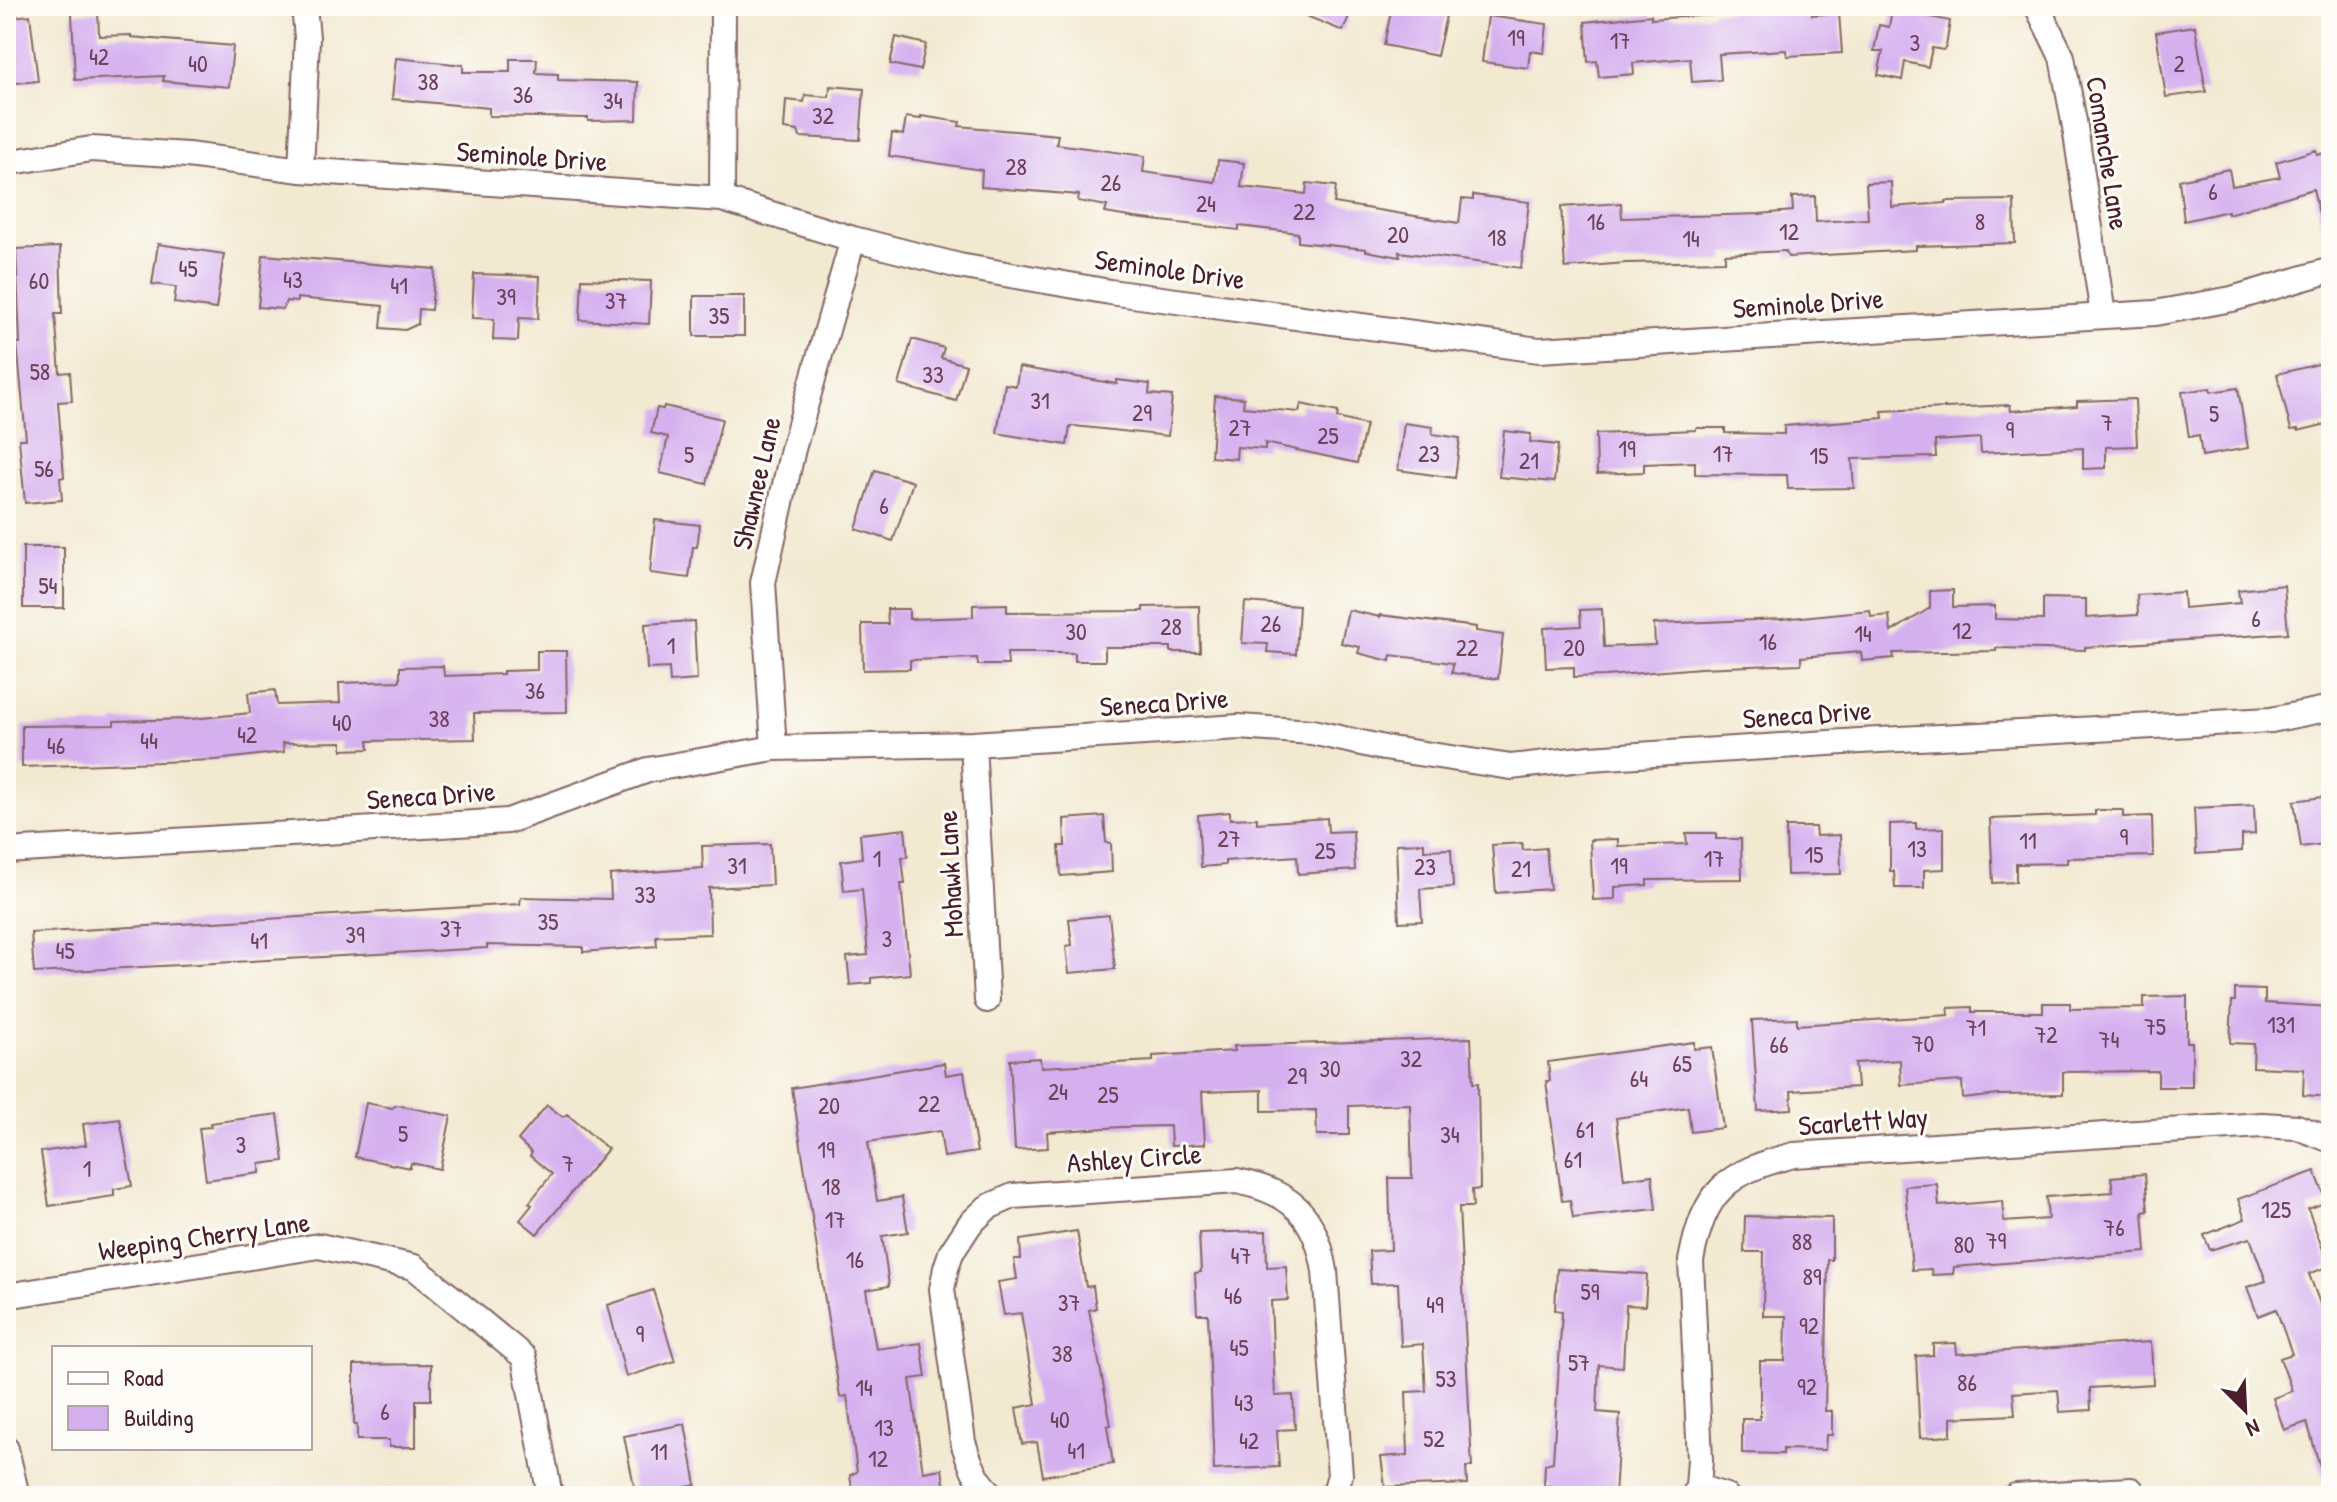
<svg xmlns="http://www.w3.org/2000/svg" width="2337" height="1502" viewBox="0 0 2337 1502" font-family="'Patrick Hand',sans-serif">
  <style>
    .building { fill: #d5b0ef }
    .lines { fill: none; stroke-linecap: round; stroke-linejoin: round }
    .minor-casing { stroke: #856665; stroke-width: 28 }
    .minor { stroke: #fff; stroke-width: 24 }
    .labels { text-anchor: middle; stroke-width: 6; stroke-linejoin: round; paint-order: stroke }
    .number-label { font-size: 24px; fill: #6d435c }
    .street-label { font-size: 28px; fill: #4a1f2b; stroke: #fdfcf7 }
  </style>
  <rect width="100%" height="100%" fill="#fdfcf7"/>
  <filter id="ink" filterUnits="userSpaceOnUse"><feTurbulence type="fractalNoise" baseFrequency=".0125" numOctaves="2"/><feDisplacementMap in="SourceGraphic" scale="16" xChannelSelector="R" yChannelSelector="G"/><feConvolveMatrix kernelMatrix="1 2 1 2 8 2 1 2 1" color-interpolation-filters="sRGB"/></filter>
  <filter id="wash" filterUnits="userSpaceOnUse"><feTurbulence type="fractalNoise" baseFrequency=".006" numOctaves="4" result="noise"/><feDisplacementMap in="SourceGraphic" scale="32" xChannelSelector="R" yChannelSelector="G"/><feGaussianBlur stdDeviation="1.8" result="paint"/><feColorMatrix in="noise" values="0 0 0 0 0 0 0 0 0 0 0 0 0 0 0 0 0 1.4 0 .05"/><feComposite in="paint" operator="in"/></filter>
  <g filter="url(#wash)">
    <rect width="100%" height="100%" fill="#f2e9d1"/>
    <g id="blocks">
      <path class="building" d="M1282 6H1353L1343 31Z
        M1392 6H1420L1421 11 1446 16 1437 56 1384 45Z
        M1812 8V15L1839 13 1842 53 1787 56 1786 50 1719 54 1721 80 1692 82 1690 58 1633 63 1634 74 1599 77 1597 61 1588 62 1585 22 1651 15V19L1713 15 1711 12Z
        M1892 9 1950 21 1946 47 1943 50 1932 48 1928 67 1905 62 1902 80 1878 75 1883 51H1874L1879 25 1889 27Z
        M98 12 99 36 131 35V37L233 46 229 87 163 81 164 76 75 80 72 13Z
        M30 15 38 81 6 84V18Z
        M1488 16 1547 24 1544 53 1530 51 1528 68 1482 62Z
        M2195 26 2206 92 2166 97 2156 32Z
        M896 37 926 44 920 70 890 64Z
        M396 58 463 65V72H510V59H537L536 73 558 74V80L638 82 637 120 588 121V118L489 116V108L392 99Z
        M830 86 864 89 860 140 800 137 798 131 784 129 786 100 804 102 805 95 829 97Z
        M921 116 960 122 959 126 1058 135 1056 144 1145 156 1143 172 1215 182 1218 160 1244 163 1241 187 1306 194 1307 183 1336 186 1334 203 1459 223 1462 199 1473 200V195L1529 202 1521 268 1399 252 1400 257 1366 251V249L1298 242V233L1239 226V230L1135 218 1105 213 1107 206 1078 201 1079 195 981 187 982 170 889 156 892 133 903 135 906 117 921 119Z
        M2316 150 2317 155 2331 151V230L2323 231 2313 189 2228 214V211L2184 221 2179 180 2229 169 2232 186 2280 177 2276 162Z
        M1891 182 1892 207 1946 203V201L2014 200 2015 243 1916 246V250L1788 257 1786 251 1725 254V261L1626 263 1565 268 1561 207 1621 203 1622 218 1760 214 1793 211 1792 197 1815 196 1816 222 1868 219 1866 183Z
        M158 244 224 254 216 309 174 303 176 287 152 284Z
        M60 247 62 314H55L60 373 70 372 72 401 58 402 64 477 60 478 62 500 25 503 19 439H26L17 343H20L16 249Z
        M263 255 435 269 431 310 419 309 418 324 405 330 381 328 383 306 297 298V302L286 301 283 309 258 307Z
        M474 274 540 276 538 319 519 318 518 341 493 340 494 319 472 318Z
        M582 279 651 281 649 324 580 320Z
        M694 296H744V336H694Z
        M912 339 944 348 941 358 966 365 956 401 899 385Z
        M2331 361V423L2298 431V429L2291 430 2277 374Z
        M1019 367 1117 384V380L1150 384 1149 394 1172 396 1168 436 1074 426 1070 427 1067 445 997 433 1005 384 1016 386Z
        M2210 388 2211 392 2238 388 2248 448 2202 456 2199 435 2189 437 2182 392Z
        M1215 396 1244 398 1243 407 1299 412 1301 404 1338 412 1337 418 1366 425 1357 463 1265 443V449L1237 447 1236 459 1211 457Z
        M2135 399 2137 446 2106 447V468L2083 469V448L1981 453 1980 438 1935 441 1936 457 1852 459 1854 488 1788 489 1787 475 1695 474V462L1644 464V472L1597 474 1596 434 1696 430V428H1725V433L1784 434V426L1883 418 1882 411 2010 405 2011 411 2077 406V401Z
        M664 406 722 419 707 484 660 473 668 437 651 433 657 408 663 409Z
        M1404 423 1433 427 1432 434 1460 438 1455 478 1398 470Z
        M1504 431 1531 434 1530 442 1558 445 1554 482 1499 477Z
        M875 470 913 482 893 541 856 529Z
        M655 520 700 525 697 547H693L689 578 650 573Z
        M23 547H64V608H23Z
        M2284 585 2288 633 2085 647V650L1996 648V651L1893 653 1894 658 1862 661 1861 653H1857L1860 652 1801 657V664L1700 668 1605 676 1574 677V667L1546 668 1544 628 1581 626 1580 610 1602 609 1604 647 1655 645 1654 624 1782 619 1870 610 1871 617 1889 615 1891 632 1930 608V591L1953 590V607L1995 606V619L2043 620V598L2086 599V618L2138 615 2137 595 2183 592 2184 608 2240 603 2238 590Z
        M1245 602 1299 606 1296 654 1267 652 1268 644 1242 643Z
        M1007 604V612L1143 611V607L1199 606 1200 652H1171V647H1105V661H1075V653H1007L1008 665H978L977 658 910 660V669L863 670 862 624H888L887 609H909V619L973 617V605Z
        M1348 610 1380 617V615L1476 627V631L1503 635 1498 679 1452 673 1453 663 1391 655 1390 661 1358 653 1360 647 1341 643Z
        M694 621 697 680 670 682 669 668 647 669 645 624Z
        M537 651H566L567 712 474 713 475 739 368 741 369 749 342 750V742L283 743 284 752 216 760 22 767V726L114 725V721L192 719 250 713 248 693 275 690 277 705 340 703 339 683 400 681V667L443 666 444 676 503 674V671L537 670Z
        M2322 797 2325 803H2331V843L2301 847 2294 801Z
        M2254 805 2255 834 2242 835V851L2196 854 2194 808Z
        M2095 810H2123V817L2152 816 2153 856 2067 858V863L2016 864V882L1993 883 1990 819 2095 815Z
        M1230 812V819L1257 818V823L1327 818 1328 832 1353 831 1355 870 1298 874 1297 856 1225 861V865L1201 867 1198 815Z
        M1104 816 1106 843H1111L1112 872 1061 876 1059 846H1065L1064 819Z
        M1916 823V829L1944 828V869L1924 870V888H1895L1894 871H1890V824Z
        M1786 827H1815L1816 836 1840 835 1841 874 1787 875Z
        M905 829 908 857H902L905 884H901L910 974 871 978V983L850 985 847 957 868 955 862 889 844 891 841 861 862 858 860 834Z
        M1686 833H1716V839H1741L1742 879 1647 880V885L1615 887V899L1593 900 1590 840 1618 839V846L1687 844Z
        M1424 843V850L1451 849 1453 887 1420 889 1422 921 1399 922 1396 844Z
        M1522 843 1523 850 1546 848 1550 889 1496 893 1492 845Z
        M770 844 772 885 709 888 710 934 656 936 657 946 583 952V947L487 945V948L34 973 31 933 520 904 521 897 611 899 610 875 703 868 702 846Z
        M1109 915 1115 969 1069 973 1066 946 1072 945 1069 919Z
        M2235 989 2265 990V1003L2331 1007V1097L2303 1095 2304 1069 2253 1067 2254 1044 2230 1043 2232 1001H2235Z
        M2187 996V1042H2192V1087H2158V1071L2063 1072V1094L1998 1095 1963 1099 1962 1081 1901 1085 1900 1060 1855 1063 1857 1087 1791 1091 1792 1109 1758 1111 1752 1020 1797 1018V1025L1949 1015 1948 1008 1972 1007V1012H2043V1003H2070V1009L2144 1008V997Z
        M1471 1038 1473 1083H1478L1480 1189 1472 1190 1473 1207H1459L1472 1467H1466L1467 1484 1385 1487 1381 1457 1408 1455 1406 1392 1426 1391 1423 1344 1401 1346 1398 1283 1371 1284 1369 1251 1391 1250 1389 1178H1412L1410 1104 1349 1106V1135H1317L1316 1110 1262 1111V1090L1202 1092 1205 1144 1171 1146 1170 1126 1121 1127 1047 1132 1048 1148 1015 1150 1010 1060 1040 1058 1041 1067 1153 1061V1056L1235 1051 1234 1046Z
        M1694 1042V1049L1712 1047 1723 1128 1691 1132 1688 1107 1616 1118 1624 1179 1652 1175 1656 1209 1573 1218 1570 1200 1562 1201 1546 1081H1550L1548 1062Z
        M944 1063 946 1075 964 1072 977 1152 944 1157 940 1131 868 1142 877 1201 902 1197 908 1232 882 1236 889 1286 866 1290 876 1349 921 1343 926 1377 910 1379 923 1472 942 1469 946 1496H853L850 1475 857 1472 847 1396 840 1397 792 1088Z
        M366 1103 392 1108 397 1105 451 1116 440 1169 411 1163 410 1168 355 1157Z
        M547 1105 563 1117 567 1114 608 1149 537 1234 520 1220 532 1205 529 1203 552 1174 530 1156 532 1153 518 1140Z
        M278 1114 284 1161 260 1164V1173L206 1180 199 1128 211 1127 210 1123Z
        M120 1119 132 1186 114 1189V1196L49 1206 41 1152 86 1145 83 1124Z
        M2315 1171 2327 1202 2308 1209 2329 1266 2309 1274 2325 1317 2331 1315V1483L2325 1484 2307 1422 2284 1430 2273 1398 2292 1391 2280 1358 2292 1354 2276 1309 2258 1316 2247 1287 2266 1281 2250 1238 2210 1250 2204 1235 2245 1219 2238 1199Z
        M2145 1174 2148 1211 2143 1212 2146 1252 1954 1267 1953 1274 1932 1275 1931 1269 1912 1270 1905 1186 1937 1184 1939 1206 2002 1201 2004 1222 2048 1219 2046 1197 2113 1192 2111 1177Z
        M1745 1216 1832 1218V1260H1828L1825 1411H1832V1435H1826L1825 1450 1783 1449V1454L1742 1453V1419H1760V1361H1785L1786 1316H1763L1764 1252H1744Z
        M1077 1231 1086 1287 1093 1286 1096 1308 1089 1310 1111 1425 1107 1426 1113 1464 1043 1476 1037 1442 1022 1444 1016 1408 1036 1404 1021 1313 1004 1315 998 1282 1017 1279 1014 1259H1021L1020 1240Z
        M1266 1231 1267 1267 1286 1266 1288 1300 1271 1301 1275 1396 1293 1395 1295 1429 1277 1430 1279 1467 1214 1470 1208 1314H1197L1195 1273 1201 1272 1199 1233Z
        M1557 1269 1647 1274 1645 1306 1626 1305 1623 1367 1599 1365 1597 1412 1620 1414 1615 1496H1550L1551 1486H1544L1545 1464 1553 1462 1562 1311 1555 1310Z
        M653 1290 675 1361 626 1377 608 1305Z
        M2151 1342 2153 1384 2090 1388 2091 1410 2060 1412 2058 1390 2013 1393 2015 1415 1951 1418V1436L1920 1438 1916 1356 1933 1355V1344L1956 1343 1957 1354Z
        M431 1364V1400H416V1447H389V1440H357V1425H354V1365Z
        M685 1424 696 1485 670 1490 671 1496H636L624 1436Z"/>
    </g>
  </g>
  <g filter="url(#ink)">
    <use href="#blocks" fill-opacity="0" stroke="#856665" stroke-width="2"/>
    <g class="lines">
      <defs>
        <path id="minor" d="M2037 6 2062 57 2075 127 2103 315
          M6 163 91 149 188 155 301 170 722 199 853 239 959 266 1110 292 1539 350 2155 313 2232 299 2331 270
          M301 170 307 38 304 6
          M722 199 723 6
          M973 744 987 1000
          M774 748 763 583 793 449 853 239
          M6 851 508 821 648 770 774 748 973 744 1239 727 1312 732 1384 748 1511 767 1590 758 1860 741 2271 720 2331 708
          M6 1296 319 1246 414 1267 524 1357 550 1496
          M6 1449 17 1496
          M1698 1487 1726 1496
          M994 1496C976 1481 970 1464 963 1442L942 1289 946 1268 951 1253 970 1224 988 1207 1013 1196 1237 1181C1292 1192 1316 1216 1325 1271L1340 1475 1334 1496
          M1694 1496 1698 1487 1700 1460 1691 1261C1704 1190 1727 1172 1794 1155L2262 1125 2297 1127 2331 1140
          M2016 1496 2131 1490"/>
      </defs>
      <use href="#minor" class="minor-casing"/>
      <use href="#minor" class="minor"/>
    </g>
  </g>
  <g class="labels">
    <g class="number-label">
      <text x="1516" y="46">19</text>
      <text x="1620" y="49">17</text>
      <text x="1915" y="51">3</text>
      <text x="99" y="65">42</text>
      <text x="198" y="72">40</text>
      <text x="2179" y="72">2</text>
      <text x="428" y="90">38</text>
      <text x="523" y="103">36</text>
      <text x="613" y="109">34</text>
      <text x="823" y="124">32</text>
      <text x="1016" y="175">28</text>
      <text x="1111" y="191">26</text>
      <text x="2213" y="200">6</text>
      <text x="1206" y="212">24</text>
      <text x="1304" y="220">22</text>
      <text x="1596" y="230">16</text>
      <text x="1980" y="230">8</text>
      <text x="1789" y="240">12</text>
      <text x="1398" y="243">20</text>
      <text x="1497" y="246">18</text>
      <text x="1691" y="247">14</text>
      <text x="188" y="277">45</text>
      <text x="293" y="288">43</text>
      <text x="39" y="289">60</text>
      <text x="399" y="294">41</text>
      <text x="506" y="305">39</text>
      <text x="616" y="309">37</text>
      <text x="719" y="324">35</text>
      <text x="40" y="380">58</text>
      <text x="933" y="383">33</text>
      <text x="1040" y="409">31</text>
      <text x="1142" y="421">29</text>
      <text x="2214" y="422">5</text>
      <text x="2107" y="431">7</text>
      <text x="1240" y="436">27</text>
      <text x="2010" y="438">9</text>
      <text x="1328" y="444">25</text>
      <text x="1627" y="457">19</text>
      <text x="1429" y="462">23</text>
      <text x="1723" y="462">17</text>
      <text x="689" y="463">5</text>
      <text x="1819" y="464">15</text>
      <text x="1529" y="469">21</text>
      <text x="44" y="477">56</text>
      <text x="884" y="514">6</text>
      <text x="48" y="594">54</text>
      <text x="2256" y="627">6</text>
      <text x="1271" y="632">26</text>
      <text x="1171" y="635">28</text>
      <text x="1962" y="639">12</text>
      <text x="1076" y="640">30</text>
      <text x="1863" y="642">14</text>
      <text x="1768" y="650">16</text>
      <text x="671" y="654">1</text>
      <text x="1467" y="656">22</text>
      <text x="1574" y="656">20</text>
      <text x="535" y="699">36</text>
      <text x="439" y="727">38</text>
      <text x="342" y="731">40</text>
      <text x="247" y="743">42</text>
      <text x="149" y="749">44</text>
      <text x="56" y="754">46</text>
      <text x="2124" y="845">9</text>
      <text x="1229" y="847">27</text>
      <text x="2028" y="849">11</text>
      <text x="1917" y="857">13</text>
      <text x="1325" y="859">25</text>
      <text x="1814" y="863">15</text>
      <text x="877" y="867">1</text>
      <text x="1714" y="867">17</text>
      <text x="737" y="874">31</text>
      <text x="1619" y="874">19</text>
      <text x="1425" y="875">23</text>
      <text x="1521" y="877">21</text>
      <text x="645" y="903">33</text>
      <text x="548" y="930">35</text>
      <text x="451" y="937">37</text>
      <text x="355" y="943">39</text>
      <text x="887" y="947">3</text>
      <text x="259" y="949">41</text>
      <text x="65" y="959">45</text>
      <text x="2281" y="1033">131</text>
      <text x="2155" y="1035">75</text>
      <text x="1976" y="1036">71</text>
      <text x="2046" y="1043">72</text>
      <text x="2109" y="1048">74</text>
      <text x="1923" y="1052">70</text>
      <text x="1779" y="1053">66</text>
      <text x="1411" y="1067">32</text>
      <text x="1682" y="1072">65</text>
      <text x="1330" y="1077">30</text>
      <text x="1297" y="1084">29</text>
      <text x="1639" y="1087">64</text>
      <text x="1058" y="1100">24</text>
      <text x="1108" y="1103">25</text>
      <text x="929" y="1112">22</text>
      <text x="829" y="1114">20</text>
      <text x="1585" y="1138">61</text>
      <text x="403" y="1142">5</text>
      <text x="1450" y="1143">34</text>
      <text x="241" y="1153">3</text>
      <text x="826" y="1158">19</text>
      <text x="1573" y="1168">61</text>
      <text x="568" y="1172">7</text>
      <text x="87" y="1177">1</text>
      <text x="831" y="1195">18</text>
      <text x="2276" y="1218">125</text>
      <text x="835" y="1228">17</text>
      <text x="2114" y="1236">76</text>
      <text x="1996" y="1249">79</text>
      <text x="1802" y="1250">88</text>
      <text x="1964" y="1253">80</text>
      <text x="1241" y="1264">47</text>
      <text x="855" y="1268">16</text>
      <text x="1812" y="1285">89</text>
      <text x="1590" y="1300">59</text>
      <text x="1233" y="1304">46</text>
      <text x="1069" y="1311">37</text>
      <text x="1435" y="1313">49</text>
      <text x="1809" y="1334">92</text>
      <text x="640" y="1342">9</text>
      <text x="1239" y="1356">45</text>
      <text x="1062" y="1362">38</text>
      <text x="1579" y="1371">57</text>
      <text x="1446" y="1387">53</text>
      <text x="1967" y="1391">86</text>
      <text x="1807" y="1395">92</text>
      <text x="864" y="1396">14</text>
      <text x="1244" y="1411">43</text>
      <text x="385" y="1420">6</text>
      <text x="1060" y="1428">40</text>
      <text x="884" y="1436">13</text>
      <text x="1434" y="1447">52</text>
      <text x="1249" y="1449">42</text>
      <text x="1076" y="1459">41</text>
      <text x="659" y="1460">11</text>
      <text x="878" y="1467">12</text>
    </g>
    <g class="street-label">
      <text transform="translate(2108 153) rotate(81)" y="10">Comanche Lane</text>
      <text transform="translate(532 156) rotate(4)" y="10">Seminole Drive</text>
      <text transform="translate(1170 269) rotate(8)" y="10">Seminole Drive</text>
      <text transform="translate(1808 303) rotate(-4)" y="10">Seminole Drive</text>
      <text transform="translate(756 483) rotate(-77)" y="10">Shawnee Lane</text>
      <text transform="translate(1164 702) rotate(-4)" y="10">Seneca Drive</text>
      <text transform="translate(1807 714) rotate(-4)" y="10">Seneca Drive</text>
      <text transform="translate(431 795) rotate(-4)" y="10">Seneca Drive</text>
      <text transform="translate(950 874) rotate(-93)" y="10">Mohawk Lane</text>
      <text transform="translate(1863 1121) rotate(-4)" y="10">Scarlett Way</text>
      <text transform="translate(1134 1158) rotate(-4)" y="10">Ashley Circle</text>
      <text transform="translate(204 1236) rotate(-8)" y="10">Weeping Cherry Lane</text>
    </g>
  </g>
  <rect width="2337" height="1502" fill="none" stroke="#fdfcf7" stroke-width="32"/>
  <rect x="52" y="1346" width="260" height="104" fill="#fdfcf7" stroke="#b5a4a5" stroke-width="2"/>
  <rect x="68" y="1372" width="40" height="12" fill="#ffffff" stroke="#b5a4a5" stroke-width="2"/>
  <text x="124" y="1386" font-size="24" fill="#4a1f2b">Road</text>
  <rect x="68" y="1406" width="40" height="24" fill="#d5b0ef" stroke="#b5a4a5" stroke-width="2"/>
  <text x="124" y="1426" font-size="24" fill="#4a1f2b">Building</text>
  <g transform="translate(2245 1410) rotate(156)" stroke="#fdfcf7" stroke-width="6" paint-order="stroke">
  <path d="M0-6L14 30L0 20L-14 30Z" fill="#4a1f2b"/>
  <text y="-12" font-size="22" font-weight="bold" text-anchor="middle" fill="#4a1f2b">N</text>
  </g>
</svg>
